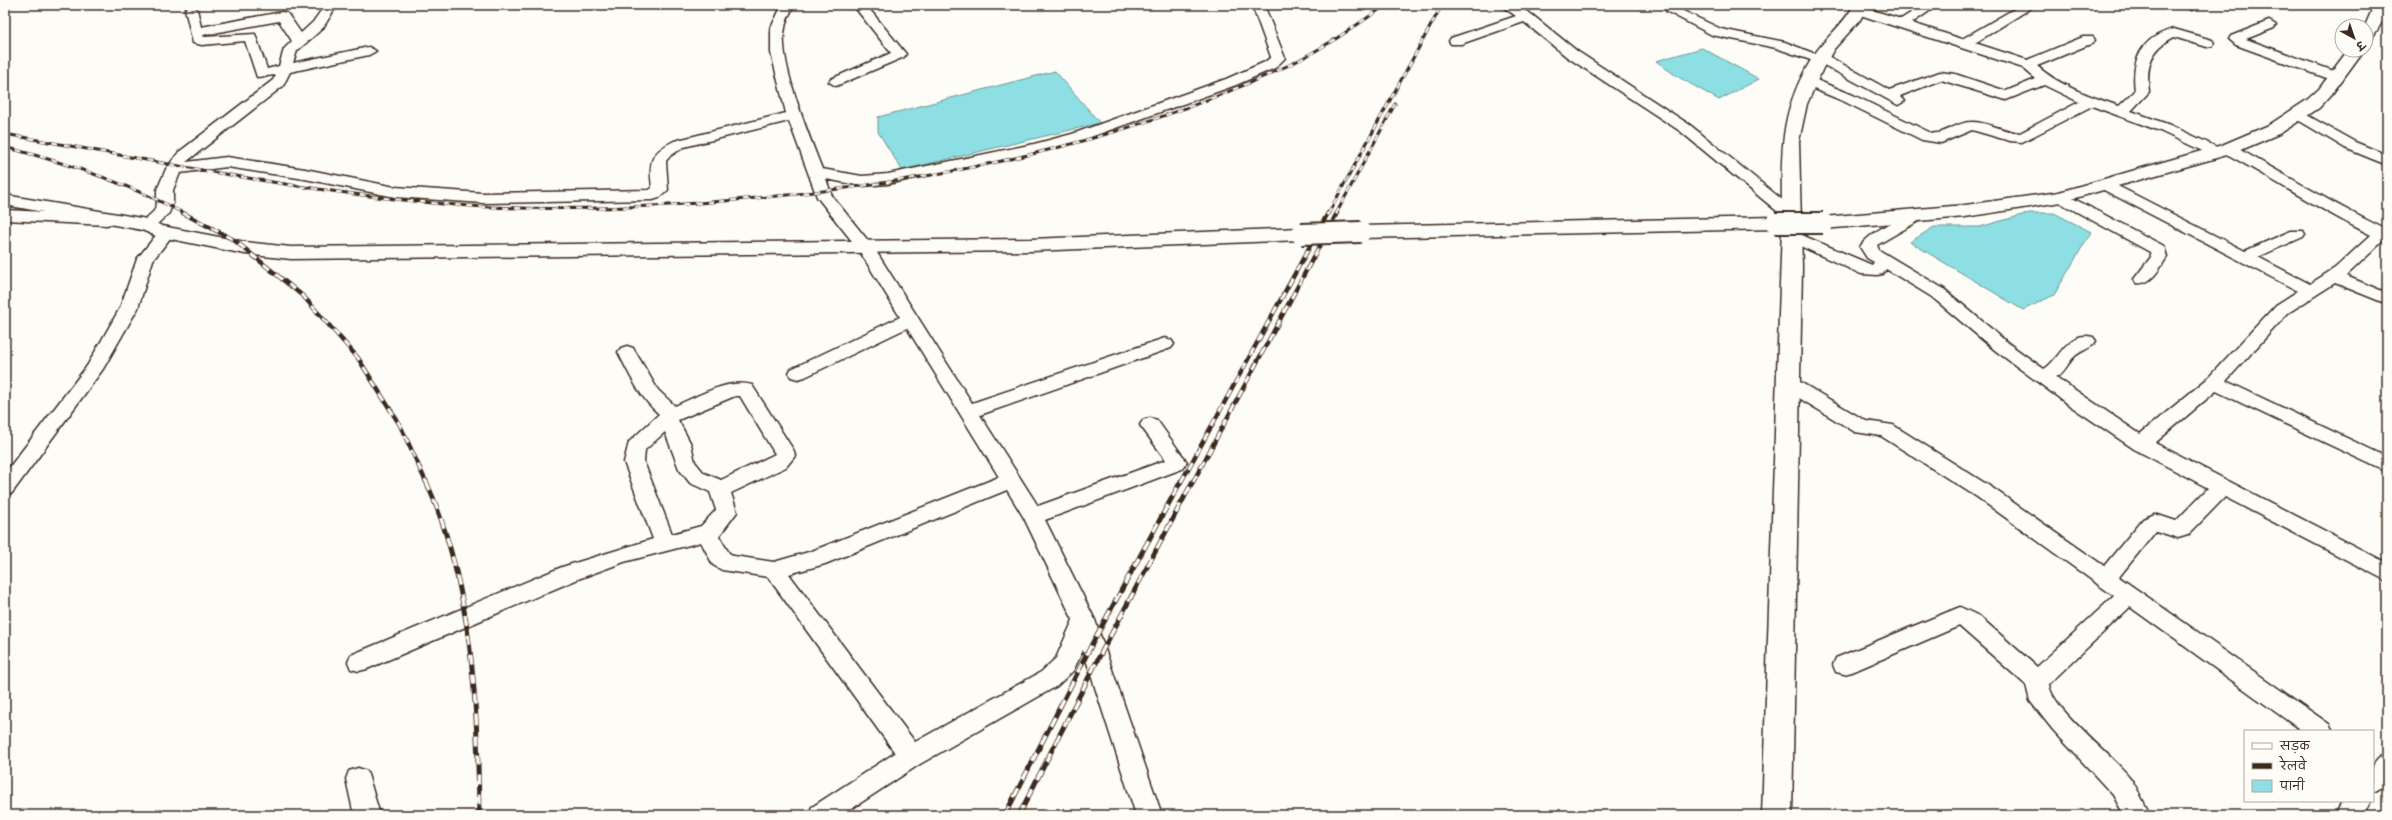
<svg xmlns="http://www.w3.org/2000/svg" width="2392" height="820" viewBox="0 0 2392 820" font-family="'Comic Neue','Playpen Sans Deva',sans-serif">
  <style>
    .water { fill: #8ddfe3; stroke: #6c9794 }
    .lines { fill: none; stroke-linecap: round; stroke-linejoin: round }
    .minor-casing { stroke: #3b2a1e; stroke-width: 3 }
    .highway-casing { stroke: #3b2a1e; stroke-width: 3 }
    .minor { fill: #fdfcf7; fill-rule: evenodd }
    .highway { fill: #fdfcf7; fill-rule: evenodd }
    .rail-far2-casing { stroke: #3b2a1e; stroke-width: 3 }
    .rail-far1-casing { stroke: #3b2a1e; stroke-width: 4.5 }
    .rail-casing { stroke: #3b2a1e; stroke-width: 5 }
    .rail-far2 { stroke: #fdfcf7; stroke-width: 2; stroke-dasharray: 6; stroke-linecap: butt }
    .rail-far1 { stroke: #fdfcf7; stroke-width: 3; stroke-dasharray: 8; stroke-linecap: butt }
    .rail { stroke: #fdfcf7; stroke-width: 3.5; stroke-dasharray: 10; stroke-linecap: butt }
    .highway-bridge-casing { stroke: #3b2a1e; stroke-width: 24; stroke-linecap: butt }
    .highway-bridge { stroke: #fdfcf7; stroke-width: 20 }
  </style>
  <rect width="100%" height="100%" fill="#fdfcf7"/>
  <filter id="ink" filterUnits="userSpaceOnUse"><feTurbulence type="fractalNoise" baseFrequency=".025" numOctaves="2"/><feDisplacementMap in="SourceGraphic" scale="8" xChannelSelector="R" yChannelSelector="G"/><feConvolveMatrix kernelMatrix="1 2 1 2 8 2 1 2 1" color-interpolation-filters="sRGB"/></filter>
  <g filter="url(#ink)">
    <path class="water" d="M1702 48 1759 79 1719 100 1675 75 1656 61Z
      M1055 71 1100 123 902 170 878 132V117Z
      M2029 213H2054L2091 232 2054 295 2023 310 1910 242 1934 227H1980Z"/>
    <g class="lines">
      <defs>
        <path id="minor" d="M191 5 197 9 201 27 282 12 287 13 301 33 313 22 325 5H337L323 28 297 51 293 63 369 47 376 51 369 55 290 72 283 86 186 162 227 157 305 169 395 187 483 193 649 190 652 188C649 163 649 153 674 141L786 113 771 53V28L782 5H794C791 12 786 20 785 28 777 59 810 138 822 169L862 176 888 174 1034 144 1072 134 1226 79 1265 62 1271 57 1252 5H1264L1285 58 1275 68 1236 85 1082 140 1041 151 888 184 862 186 826 179 832 196 874 248 972 403 1159 340 1165 338 1171 340 1174 344 1171 348 980 415 1038 506 1166 460 1140 425 1143 420 1150 418 1157 420 1187 462 1182 469 1045 520 1095 620 1162 815H1136L1083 650 1073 671 1057 686 920 764 842 815H808L812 807 895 753 768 577 722 570 713 565 701 542 624 562 578 579 367 669 359 671 351 669 348 662 351 655 562 567 653 539 624 462 629 442 659 414C640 398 629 374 618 352L621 348 627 346 633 348 658 390 675 406C697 397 727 378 752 385L794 451 795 456 786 467 731 493 737 512 719 536 729 553 734 556 774 562 812 551 999 477 907 328 805 377 798 379 791 377 789 373 791 369 900 317 859 250 817 197 789 121 684 147 670 156 666 161 668 190 659 198 653 200 483 203 395 197 305 179 227 167 180 173 173 190V203L169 213 153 228H141L139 225 154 211 157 203V190L166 169 179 152 273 80 276 75 257 77 245 41 202 45 193 43 185 9ZM279 21 292 41 284 49 279 66 267 69 255 34 204 37 203 35ZM735 396H740L775 454 721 480 704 473 695 462 691 444 678 420ZM665 432 679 469 690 483 710 492 716 510 701 526 672 534 644 462 645 450ZM1007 490 1024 518 1073 620 1056 658 1041 672 915 742 789 574 825 564Z
          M853 5H866L906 54 904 57 836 86 829 82 831 79 891 53Z
          M1500 5H1515L1531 14 1577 51 1690 125 1796 211 1798 214 1796 217H1784L1680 131 1567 57 1524 22 1461 44H1451L1449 41 1451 38 1516 16Z
          M1923 5H1938L1912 23 1962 39 2021 5H2036L1975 43 2027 60 2083 37H2093L2095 40 2093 43 2037 66C2061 87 2090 96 2119 106L2135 91C2131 60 2141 37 2174 29L2212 40 2214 43 2212 46 2207 47 2174 37C2150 50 2146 66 2149 92L2131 111 2170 125 2221 149 2228 145 2233 146C2285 174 2334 205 2387 230V241L2384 240 2346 276 2387 293V304L2335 283 2288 313 2226 381 2387 457V472L2216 391 2155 443 2387 563V581L2225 497 2188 535 2178 538 2156 531 2119 577 2329 724 2333 731H2302L2130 607 2049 684C2051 709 2115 757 2131 779 2138 790 2144 803 2150 815H2124L2113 795 2053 730 2030 701 2026 685 1959 626 1852 672 1844 674 1836 672 1833 665 1836 658 1960 607 1979 616 2037 667 2114 596 1977 497 1881 436 1855 432 1781 387 1779 383 1781 379 1788 377 1795 379 1866 421 1893 425 1991 487 2104 566 2143 519 2155 514 2176 521 2208 488 2134 449 2066 403 1996 351 1932 297 1886 269 1883 274 1877 275 1861 274 1785 239 1783 236 1785 233H1797L1872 265 1874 262 1867 258 1860 247C1867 235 1908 209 1922 213L1924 216 1922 219 1877 245 1879 250 1944 289 2008 343 2044 369C2059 361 2067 330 2093 337L2096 341C2091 349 2082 350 2075 356 2068 362 2065 373 2056 377L2140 434 2207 379 2276 305 2298 291 2100 188 2097 185 2100 182H2110L2245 251 2291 231H2303L2305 234 2303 237 2258 257 2310 284 2335 268 2371 235C2320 210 2273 179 2223 152L2216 157 2211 155 2160 131 2092 106 2022 142 2010 141 1972 130 1941 143 1922 140 1843 101 1804 85 1802 82 1809 78 1814 79 1853 95 1931 133C1946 135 1956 122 1971 122 1987 121 2004 132 2020 133L2079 102 2044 85 2006 100 1941 80 1900 96 1905 101 1898 105 1822 64 1776 48 1712 35 1666 11 1667 8H1677L1721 29 1785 42 1818 55H1826L1889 90 1940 72 1955 74 2006 91 2036 79 2023 68 1854 13 1853 10 1859 6 1901 19Z
          M2185 5H2198V6L2192 10Z
          M2269 21 2276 25 2274 28 2246 39 2342 74 2344 77 2342 80H2332L2236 45 2229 39 2231 36Z
          M2298 110 2355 142 2387 155V165L2345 148 2293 117 2291 114Z
          M2061 192 2164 246 2167 257C2160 268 2151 286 2136 283L2134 279 2151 257 2150 252 2055 200 2053 197 2055 194Z
          M5 210 107 215 113 217 115 220 113 223 107 225 5 220Z
          M167 227 173 229 175 232 153 260 138 308 103 369 12 493 5 495V473L87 366 120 308 137 259 161 229Z
          M2387 753C2387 771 2392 785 2373 792 2373 774 2368 760 2387 753Z
          M358 768 367 771 380 815H354L346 779 349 771Z
          M2343 801H2371L2363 815H2335Z"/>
        <path id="highway" d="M1854 5H1868L1860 20 1834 49 1823 68 1807 104 1799 141 1802 268 1792 815H1762L1782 226 1775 229 1361 238 1354 236 1352 232 1354 228 1361 226 1775 217 1782 220C1782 155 1777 113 1814 55 1826 37 1844 24 1854 5Z
          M2374 5H2387C2387 17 2378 29 2371 39L2366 41 2365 26Z
          M2348 50H2364L2331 95 2319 108 2281 133 2234 153 2061 202 1965 217 1823 229 1816 227 1814 223 1816 219 1823 217 1965 205 2059 192 2222 145 2269 125 2307 100 2319 89Z
          M5 195 147 219 162 226 245 242 291 247 1031 239 1301 228 1308 230 1310 234 1308 238 1301 240 1031 251 291 259 245 254 156 236 142 230 5 205Z"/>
      </defs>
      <use href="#minor" class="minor-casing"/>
      <use href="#highway" class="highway-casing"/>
      <use href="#minor" class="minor"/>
      <use href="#highway" class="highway"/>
      <defs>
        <path id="rail-far2" d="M5 134C150 160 296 191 443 204 547 213 653 208 757 198 940 181 1122 144 1289 65 1323 49 1355 26 1386 5
          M5 147C67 163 128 183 185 214
          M1328 214 1442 5
          M1336 214 1395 104"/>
        <path id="rail-far1" d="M183 213 234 240 304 297 358 358 400 425 426 482
          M1181 482 1328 213
          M1193 482 1337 213"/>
        <path id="rail" d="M426 481C472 584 478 704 479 815
          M1005 815 1092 644 1181 481
          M1019 815 1098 659 1193 481"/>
      </defs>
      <use href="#rail-far2" class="rail-far2-casing"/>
      <use href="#rail-far1" class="rail-far1-casing"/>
      <use href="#rail" class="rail-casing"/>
      <use href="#rail-far2" class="rail-far2"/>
      <use href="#rail-far1" class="rail-far1"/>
      <use href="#rail" class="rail"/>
      <defs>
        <path id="highway-bridge" d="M1775 223H1823
          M1301 234 1361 232"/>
      </defs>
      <use href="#highway-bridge" class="highway-bridge-casing"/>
      <use href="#highway-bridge" class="highway-bridge"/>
    </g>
  </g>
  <rect width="2392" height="820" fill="none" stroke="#fdfcf7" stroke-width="20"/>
  <rect x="10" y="10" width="2372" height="800" fill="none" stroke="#3b2a1e" stroke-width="1.5" filter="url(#ink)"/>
  <rect x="2244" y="730" width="130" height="72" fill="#fdfcf7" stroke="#afa8a0"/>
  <rect x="2252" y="743" width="20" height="6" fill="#fdfcf7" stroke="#afa8a0"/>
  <text x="2280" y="750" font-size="12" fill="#3b2a1e">सड़क</text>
  <rect x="2252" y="763" width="20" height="6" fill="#3b2a1e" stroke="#afa8a0"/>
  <text x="2280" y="770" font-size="12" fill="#3b2a1e">रेलवे</text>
  <rect x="2252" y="780" width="20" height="12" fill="#8ddfe3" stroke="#afa8a0"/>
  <text x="2280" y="790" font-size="12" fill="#3b2a1e">पानी</text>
  <g transform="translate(2354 38) rotate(140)"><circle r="19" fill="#fdfcf7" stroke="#afa8a0"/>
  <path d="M0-3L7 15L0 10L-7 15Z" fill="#3b2a1e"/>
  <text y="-6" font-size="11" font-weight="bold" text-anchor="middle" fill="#3b2a1e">उ</text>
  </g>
</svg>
